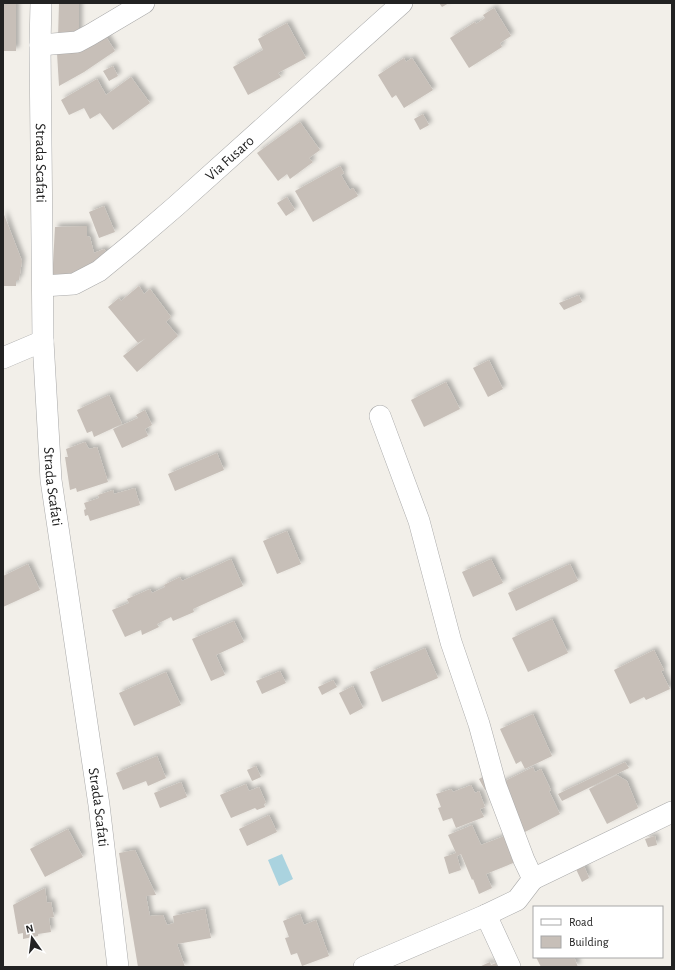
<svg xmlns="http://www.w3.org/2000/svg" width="675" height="970" viewBox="0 0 675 970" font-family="'Alegreya Sans',sans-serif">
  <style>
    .water { fill: #aad3df }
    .building { fill: #c7bfb8; filter: url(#shadow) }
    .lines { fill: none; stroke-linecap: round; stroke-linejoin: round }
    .minor-casing { stroke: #a9a9a9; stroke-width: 22 }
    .minor { stroke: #fff; stroke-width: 21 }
    .labels { text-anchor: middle; stroke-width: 4; stroke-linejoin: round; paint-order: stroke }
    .street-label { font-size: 15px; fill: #222; stroke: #fff }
  </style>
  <defs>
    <filter id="shadow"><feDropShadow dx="3.5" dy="-3.5" stdDeviation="2" flood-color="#0004"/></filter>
  </defs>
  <rect width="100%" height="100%" fill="#f2efe9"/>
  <path class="water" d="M282 854 293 879 279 886 268 860Z"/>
  <path class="building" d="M3 3H16V51H3Z
    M59 3H79V39L58 38Z
    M439 3H449L442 7Z
    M494 8 511 36 500 43 502 47 469 68 450 38 475 22 476 24 485 18 483 15Z
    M287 23 306 58 278 73 281 77 248 95 233 67 263 50 258 39Z
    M105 35 115 51 84 72 59 86 57 53Z
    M404 58 406 62 412 58 433 90 404 108 396 95 392 98 378 75Z
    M113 66 118 76 109 81 103 71Z
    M131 77 150 103 113 130 100 113 90 119 84 108 69 115 61 100 97 79 106 95Z
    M423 114 429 125 420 130 414 119Z
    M300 122 320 150 309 158 313 162 290 179 287 174 278 181 257 153Z
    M340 166 344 173 341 175 350 190 353 188 358 196 313 222 295 191Z
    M287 197 295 210 286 216 277 203Z
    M104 206 115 232 99 238 89 212Z
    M3 212 22 261 19 280H16V286H3Z
    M87 226V236L90 237 94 253 104 249 111 259 52 283 55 227Z
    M139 286 144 294 150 289 171 317 166 322 178 336 137 372 123 356 146 338 138 343 108 307 119 298 121 301Z
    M579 295 582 302 564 310 559 303Z
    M489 360 503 389 488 397 473 368Z
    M446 382 460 409 424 427 411 400Z
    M109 395 122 424 94 437 92 431 87 433 77 410Z
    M145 410 152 425 145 429 148 436 122 448 113 429 138 418 136 415Z
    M85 442 89 449 97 447 108 482 77 492 76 488 70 490 65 457H68L66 449Z
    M217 453 224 470 175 491 168 474Z
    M135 488 140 505 90 521 88 515 85 516 84 510 86 509 84 503 99 498 98 495 113 490 114 494Z
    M287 531 301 564 277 574 263 541Z
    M231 559 243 586 193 609 194 612 173 621 171 617 157 624 159 627 142 635 141 630 125 637 112 610 129 603 127 599 150 589 152 593 165 587 164 585 180 577 182 581Z
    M491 559 503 583 473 597 462 572Z
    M28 564 40 590 3 607V576Z
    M570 564 578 581 516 611 508 593Z
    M552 619 568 653 528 672 512 638Z
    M234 621 244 642 216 655 225 675 211 681 192 639Z
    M425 648 438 678 382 702 370 672Z
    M654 650 664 670 661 671 670 689 646 700 644 697 630 704 614 670Z
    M280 671 286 683 262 694 256 681Z
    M166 672 181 705 134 726 119 693Z
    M333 680 337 687 322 695 318 687Z
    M353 686 363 708 350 715 339 693Z
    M533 714 552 756 525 769 521 761 516 764 500 729Z
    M157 756 166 778 148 786 146 781 123 790 116 773Z
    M625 762 629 768 562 801 558 794Z
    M256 766 261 777 252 781 247 770Z
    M533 767 535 772 541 769 551 790 549 791 560 814 523 833 499 784Z
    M486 775 492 786 485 790 479 779Z
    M617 775 627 781 638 808 607 824 589 789Z
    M181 782 187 797 160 808 154 793Z
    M246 784 249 791 259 787 266 803 264 804 265 807 257 810 255 808 231 818 220 795Z
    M471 785 475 793 479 791 485 807 480 809 484 817 456 828 452 818 443 821 438 808 441 807 436 794 451 789 453 792Z
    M269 815 277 832 247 846 239 829Z
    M472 825 481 845 507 835 518 861 486 874 492 888 479 894 473 879 472 880 461 854 457 856 461 870 449 874 444 857 456 853 448 835Z
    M68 829 83 857 45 877 30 849Z
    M655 836 657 845 648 847 645 839Z
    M135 850 156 895 146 896 150 916 163 915 167 925 174 923 173 916 205 909 211 938 177 944 185 967H138L119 853Z
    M584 866 589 878 582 882 576 869Z
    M45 888 47 903 51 902 54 917 49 918 51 932 38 934V936L23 939V933L18 934 13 905Z
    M300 914 304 925 316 920 329 956 302 966 297 953 291 955 285 938 289 937 283 921Z
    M536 957H574L578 967H541Z
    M490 962 491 965 496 963 498 967H479Z"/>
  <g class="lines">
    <defs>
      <g id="minor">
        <path id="s1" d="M41 3 40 45 43 341 51 480 99 805 118 967"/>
        <path d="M40 45 77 42 90 35 144 3"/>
        <path id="s2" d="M43 286 74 284 99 271 133 243 176 206 402 3"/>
        <path d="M3 358 43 341"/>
        <path d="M533 879 672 812"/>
        <path d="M486 915 510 967"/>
        <path d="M364 967 486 915 517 900 533 879 524 860 496 786 479 724 451 642 419 521 380 416"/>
      </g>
    </defs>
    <use href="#minor" class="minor-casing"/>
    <use href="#minor" class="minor"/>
  </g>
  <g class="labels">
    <g class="street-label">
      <text dy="5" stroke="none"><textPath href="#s2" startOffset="232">Via Fusaro</textPath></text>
      <text dy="5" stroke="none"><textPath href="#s1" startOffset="160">Strada Scafati</textPath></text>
      <text dy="5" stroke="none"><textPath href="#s1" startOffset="484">Strada Scafati</textPath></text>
      <text dy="5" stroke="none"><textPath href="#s1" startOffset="808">Strada Scafati</textPath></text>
    </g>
  </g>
  <rect width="675" height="970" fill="none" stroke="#222222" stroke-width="8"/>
  <rect x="533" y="906" width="130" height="52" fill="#ffffff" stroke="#a7a7a7"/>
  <rect x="541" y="919" width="20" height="6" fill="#ffffff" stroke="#a7a7a7"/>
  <text x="569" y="926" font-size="12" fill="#222222">Road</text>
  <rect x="541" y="936" width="20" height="12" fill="#c7bfb8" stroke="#a7a7a7"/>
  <text x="569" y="946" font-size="12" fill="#222222">Building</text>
  <g transform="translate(32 938) rotate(346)" stroke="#ffffff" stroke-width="3" paint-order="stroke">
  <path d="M0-3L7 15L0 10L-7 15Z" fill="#222222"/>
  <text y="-6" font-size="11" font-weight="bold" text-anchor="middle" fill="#222222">N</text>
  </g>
</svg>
